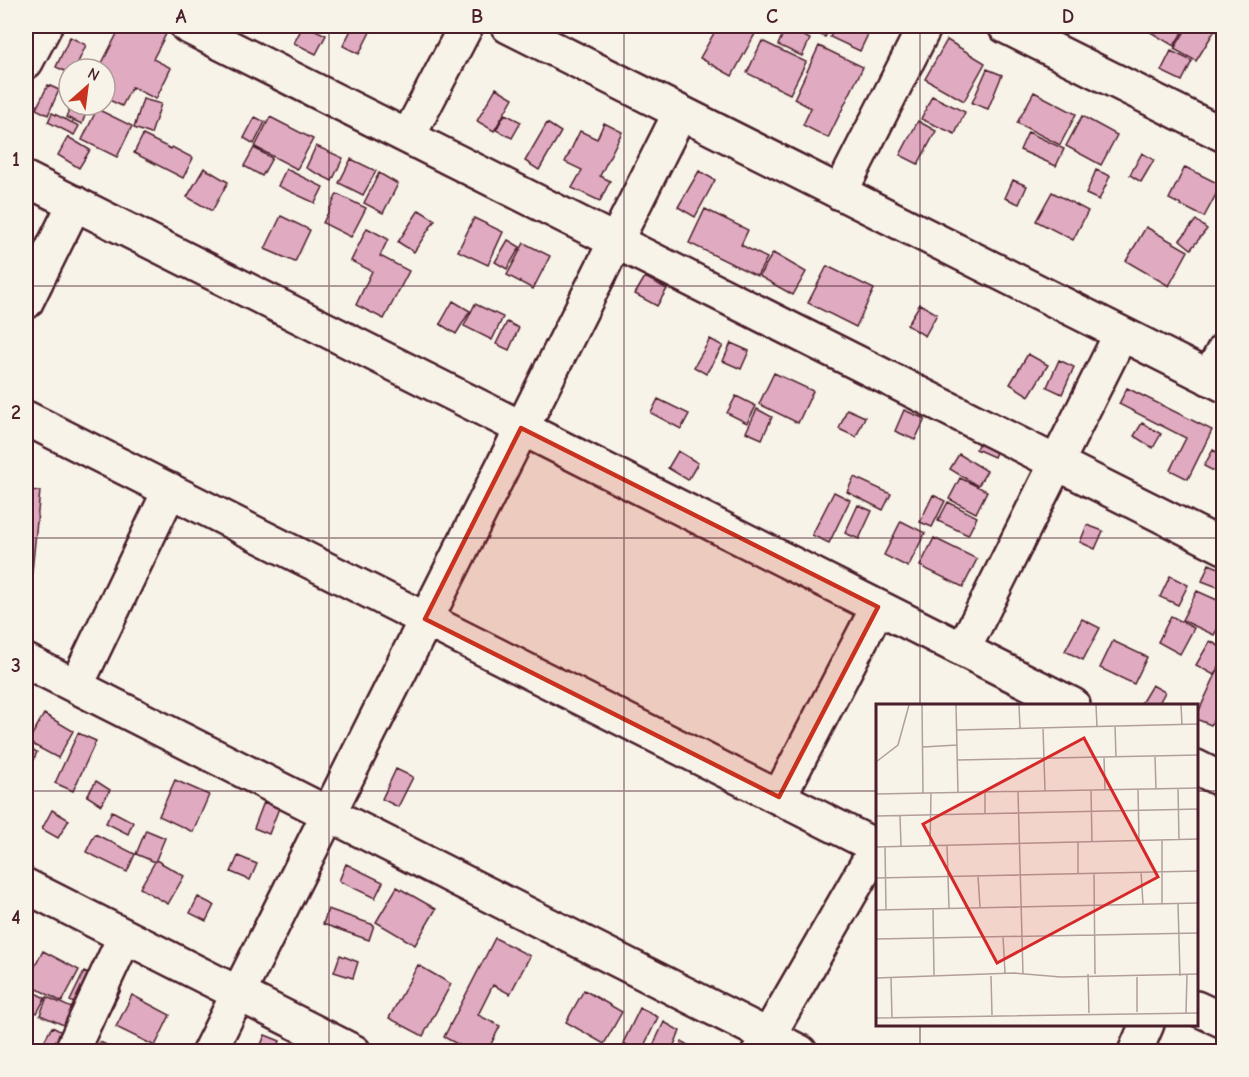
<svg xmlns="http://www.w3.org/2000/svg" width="1249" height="1077" viewBox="0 0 1249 1077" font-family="'Comic Neue',sans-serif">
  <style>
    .building { fill: #e0aac1; stroke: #4a1f2b; stroke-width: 1.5 }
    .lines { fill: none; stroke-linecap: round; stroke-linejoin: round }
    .minor-casing { stroke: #4a1f2b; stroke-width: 38 }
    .minor { stroke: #f7f3e8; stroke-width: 33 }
    .marked { fill: #c8321e; fill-opacity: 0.2; stroke: #c8321e; stroke-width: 4.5; stroke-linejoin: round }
    .grid { fill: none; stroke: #4a1f2b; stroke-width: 1.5; stroke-opacity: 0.55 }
    .inset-road { fill: none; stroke: #b29e9c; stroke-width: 1.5 }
    .view { fill: #d62828; fill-opacity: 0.15; stroke: #d62828; stroke-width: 3 }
    .inset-edge { fill: none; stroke: #4a1f2b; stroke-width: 3 }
    .neatline { fill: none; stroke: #4a1f2b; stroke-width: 2 }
    .grid-label { font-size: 20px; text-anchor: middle; font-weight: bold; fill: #4a1f2b }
  </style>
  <rect width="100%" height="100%" fill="#f7f3e8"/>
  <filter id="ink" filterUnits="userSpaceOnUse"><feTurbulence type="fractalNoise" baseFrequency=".0167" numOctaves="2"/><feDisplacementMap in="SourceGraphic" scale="12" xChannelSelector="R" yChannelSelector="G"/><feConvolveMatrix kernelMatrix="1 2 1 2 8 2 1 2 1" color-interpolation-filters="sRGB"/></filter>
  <g filter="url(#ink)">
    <path class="building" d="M121 26H150L166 34 153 59 171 68 156 99 132 87 122 106 105 98V69H99Z
      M303 26H307L326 35 316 54 294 43Z
      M353 26H373L359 54 343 46Z
      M681 26H701L697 33Z
      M718 26H744L756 32 732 76 700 58Z
      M793 26H812L809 32Z
      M817 26H831L825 37 814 32Z
      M836 26H872L860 51 830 37Z
      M1150 26H1186L1174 46 1147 30Z
      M1188 26H1224V35L1215 30 1196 61 1174 49Z
      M786 27 810 39 802 56 778 45Z
      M70 37 86 45 75 69H69V73L56 67Z
      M947 40 985 63 964 101 925 79Z
      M762 41 806 62 790 94 747 73Z
      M819 46 863 67 828 138 803 125 811 108 794 99Z
      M1171 51 1192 61 1182 81 1161 71Z
      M987 69 1002 75 988 109 972 103Z
      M48 85 59 90 48 115 36 109Z
      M496 88 513 98 494 131 477 121Z
      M1034 92 1076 114 1060 145 1017 123Z
      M932 96 965 112 955 134 921 119Z
      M143 99 161 104 151 134 134 128Z
      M71 105H82L88 107 82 124 66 117Z
      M97 109 132 126 117 157 82 140Z
      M52 113 79 126 74 135 48 122Z
      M505 114 521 122 512 138 496 130Z
      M1082 116 1117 135 1101 165 1066 146Z
      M255 117 265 122 254 144 244 138Z
      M270 117 313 139 297 169 255 147Z
      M918 121 936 131 918 164 900 155Z
      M547 123 561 132 539 170 525 161Z
      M604 123 622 132 600 176 610 181 600 201 572 188 582 170 565 162 580 131 597 139Z
      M1028 132 1064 149 1056 166 1020 150Z
      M143 135 171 149 172 147 193 158 183 178 134 153Z
      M68 137 90 150 79 168 58 155Z
      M316 146 343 158 332 181 306 168Z
      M254 148 272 158 262 176 244 166Z
      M1142 153 1154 160 1141 182 1130 175Z
      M351 159 376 171 363 195 339 183Z
      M1185 167 1221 185 1204 217 1169 199Z
      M204 168 228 182 212 211 187 197Z
      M286 169 323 187 315 203 278 186Z
      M1096 170 1110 176 1099 200 1086 194Z
      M699 171 715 180 695 217 678 207Z
      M379 173 398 184 383 213 364 203Z
      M1013 180 1027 186 1019 204 1005 198Z
      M1052 192 1088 211 1073 240 1036 221Z
      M337 194 366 208 351 237 323 223Z
      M705 209 748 230 741 245 767 258 757 276 689 243Z
      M419 210 435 220 414 252 398 242Z
      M281 216 310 230 295 262 265 249Z
      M474 218 503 232 488 265 458 251Z
      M1196 220 1207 229 1191 249 1180 240Z
      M1146 227 1188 251 1169 286 1126 261Z
      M367 228 388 239 380 256 409 271 384 319 356 305 372 271 351 261Z
      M508 240 520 247 507 269 495 262Z
      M524 243 550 256 533 289 507 275Z
      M773 253 806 272 793 295 759 276Z
      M827 266 874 289 856 327 808 303Z
      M645 277 667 289 657 306 635 294Z
      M453 301 470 311 456 334 440 324Z
      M475 304 503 317 492 340 464 326Z
      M920 304 937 314 925 336 907 325Z
      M507 322 519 328 509 350 496 344Z
      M710 339 723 346 706 374 694 367Z
      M731 343 749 351 741 369 723 361Z
      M1028 354 1048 365 1029 396 1010 384Z
      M1059 360 1074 367 1062 394 1047 387Z
      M774 373 813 391 798 423 759 404Z
      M1127 388 1212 430 1188 479 1170 470 1186 438 1119 404Z
      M736 396 756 406 747 423 727 413Z
      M658 399 689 414 681 429 651 413Z
      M757 409 772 417 762 439 746 432Z
      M847 409 865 417 856 437 839 429Z
      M904 410 925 419 915 440 895 431Z
      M1142 423 1161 434 1153 448 1134 436Z
      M981 437 999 445 994 457 976 449Z
      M1213 450 1224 456V470L1221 475 1204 466Z
      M678 451 698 463 688 480 668 468Z
      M959 454 987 471 978 486 950 469Z
      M854 477 891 494 883 510 847 492Z
      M960 478 987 491 976 513 949 499Z
      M26 490 40 491 30 592 26 591Z
      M834 492 850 500 829 543 812 535Z
      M933 495 945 501 932 527 920 522Z
      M948 502 977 517 968 535 938 521Z
      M858 505 872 511 859 539 845 533Z
      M901 521 925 533 908 567 884 555Z
      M1087 525 1103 531 1095 549 1080 542Z
      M934 538 977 559 963 587 920 566Z
      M1209 564 1224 570V578L1220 588 1202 581Z
      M1170 576 1188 585 1178 605 1160 597Z
      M1197 591 1224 603V617L1214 635 1182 620Z
      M1171 616 1194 628 1180 654 1158 642Z
      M1082 619 1100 628 1083 660 1065 651Z
      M1113 641 1147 657 1134 684 1100 668Z
      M1210 641 1224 649V658L1214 675 1196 665Z
      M1222 661 1224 662V698L1211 725 1196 719V717Z
      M1152 685 1165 692 1158 705H1140Z
      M44 714 73 731 58 758 28 742Z
      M78 733 96 741 73 791 55 783Z
      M26 746 37 752 26 777Z
      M396 769 413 777 398 807 382 799Z
      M175 780 209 795 193 832 159 816Z
      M96 781 110 790 101 805 87 796Z
      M264 802 279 808 269 834 254 828Z
      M52 810 69 820 58 838 42 829Z
      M112 811 133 822 128 834 106 823Z
      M146 830 165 838 155 862 136 854Z
      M95 834 135 854 127 872 86 852Z
      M238 856 257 864 250 880 231 872Z
      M156 860 184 876 168 904 140 888Z
      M346 864 383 882 375 898 339 881Z
      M397 887 436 909 415 945 376 922Z
      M198 897 214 905 206 921 190 913Z
      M328 909 374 925 369 940 323 924Z
      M495 938 530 956 510 994 493 985 478 1015 500 1026 487 1052H472L444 1037Z
      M43 951 79 970 62 1002 26 983Z
      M340 955 358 962 353 978 334 972Z
      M418 965 451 984 423 1036 389 1018Z
      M84 972 121 990 106 1020 70 1001Z
      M26 988 45 998 37 1013 26 1007Z
      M584 990 622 1012 604 1044 566 1022Z
      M132 995 170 1015 155 1046 116 1027Z
      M47 997 74 1009 66 1026 40 1015Z
      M640 1008 658 1017 641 1052 623 1043Z
      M664 1022 680 1031 671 1052H650Z
      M52 1027 78 1040 61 1052 43 1043Z
      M265 1035 280 1041 276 1052H258Z
      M100 1042 117 1050V1052H96Z
      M682 1042 701 1052H678Z"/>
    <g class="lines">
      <defs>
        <path id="minor" d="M187 26 1224 547
          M508 26 1224 385
          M1005 26 1224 135
          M26 62 45 26
          M408 137 466 26
          M26 179 1073 705
          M840 193 925 26
          M26 302 75 203
          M1209 378 1224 350
          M26 418 877 847
          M963 650 1121 334
          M26 661 800 1052
          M76 686 170 490
          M1196 767 1224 781
          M779 797 878 607
          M26 886 354 1052
          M1196 1008 1224 1021
          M71 1052 125 936
          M209 1052 680 113
          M759 1052 877 847
          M1135 1052 1147 1024"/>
      </defs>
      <use href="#minor" class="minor-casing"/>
      <use href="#minor" class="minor"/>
    </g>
  </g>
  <path class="marked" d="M521 428 878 607 779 797 425 619Z"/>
  <path class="grid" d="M329 26V1052M624 26V1052M920 26V705M26 286H1224M26 538H1224M26 791H877M1196 791H1224M920 1024V1052"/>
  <g transform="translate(876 704)">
    <rect width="322" height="322" fill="#f7f3e8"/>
    <path class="inset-road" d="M46 1 47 89M80 1 82 89M143 1 144 24M220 1 221 23M305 1 306 21M239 22 240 53M167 24 169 87M81 26 323 20M47 43 81 41M279 52 280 85M228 53 229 86M82 56 323 51M0 58 22 41 33 1M302 84 303 136M262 85 263 137M215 86 216 138M109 88V110M142 88 147 270M0 90 323 84M0 112 323 105M24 112 25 142M286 136V200M202 138V169M71 141 73 204M54 142 55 89M0 143 323 135M9 143 10 205M265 168 267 200M218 169 219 270M102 172 104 203M0 174 323 167M302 199 304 272M57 204 58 271M0 206 323 199M127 232 129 269M0 235 323 229M212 270 213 309M115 272 116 311M0 274 138 269 185 273 323 270M15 274 16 314M261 308V273M310 309 311 271M0 314 323 309"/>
    <path class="view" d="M208 34 282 173 121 259 47 120Z"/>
    <rect width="322" height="322" class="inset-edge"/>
  </g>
  <rect width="1249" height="1077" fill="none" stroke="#f7f3e8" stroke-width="66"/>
  <g transform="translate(87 87) rotate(28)"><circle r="28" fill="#f7f3e8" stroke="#b29e9c" stroke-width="1.5"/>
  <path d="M0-4.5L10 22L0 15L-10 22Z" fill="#c8321e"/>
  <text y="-9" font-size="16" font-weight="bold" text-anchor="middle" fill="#4a1f2b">N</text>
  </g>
  <rect x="33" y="33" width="1183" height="1011" class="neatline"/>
  <g class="grid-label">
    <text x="181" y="23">A</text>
    <text x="477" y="23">B</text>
    <text x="772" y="23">C</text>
    <text x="1068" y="23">D</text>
    <text x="16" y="166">1</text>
    <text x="16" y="419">2</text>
    <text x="16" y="672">3</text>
    <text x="16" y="924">4</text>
  </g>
</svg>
